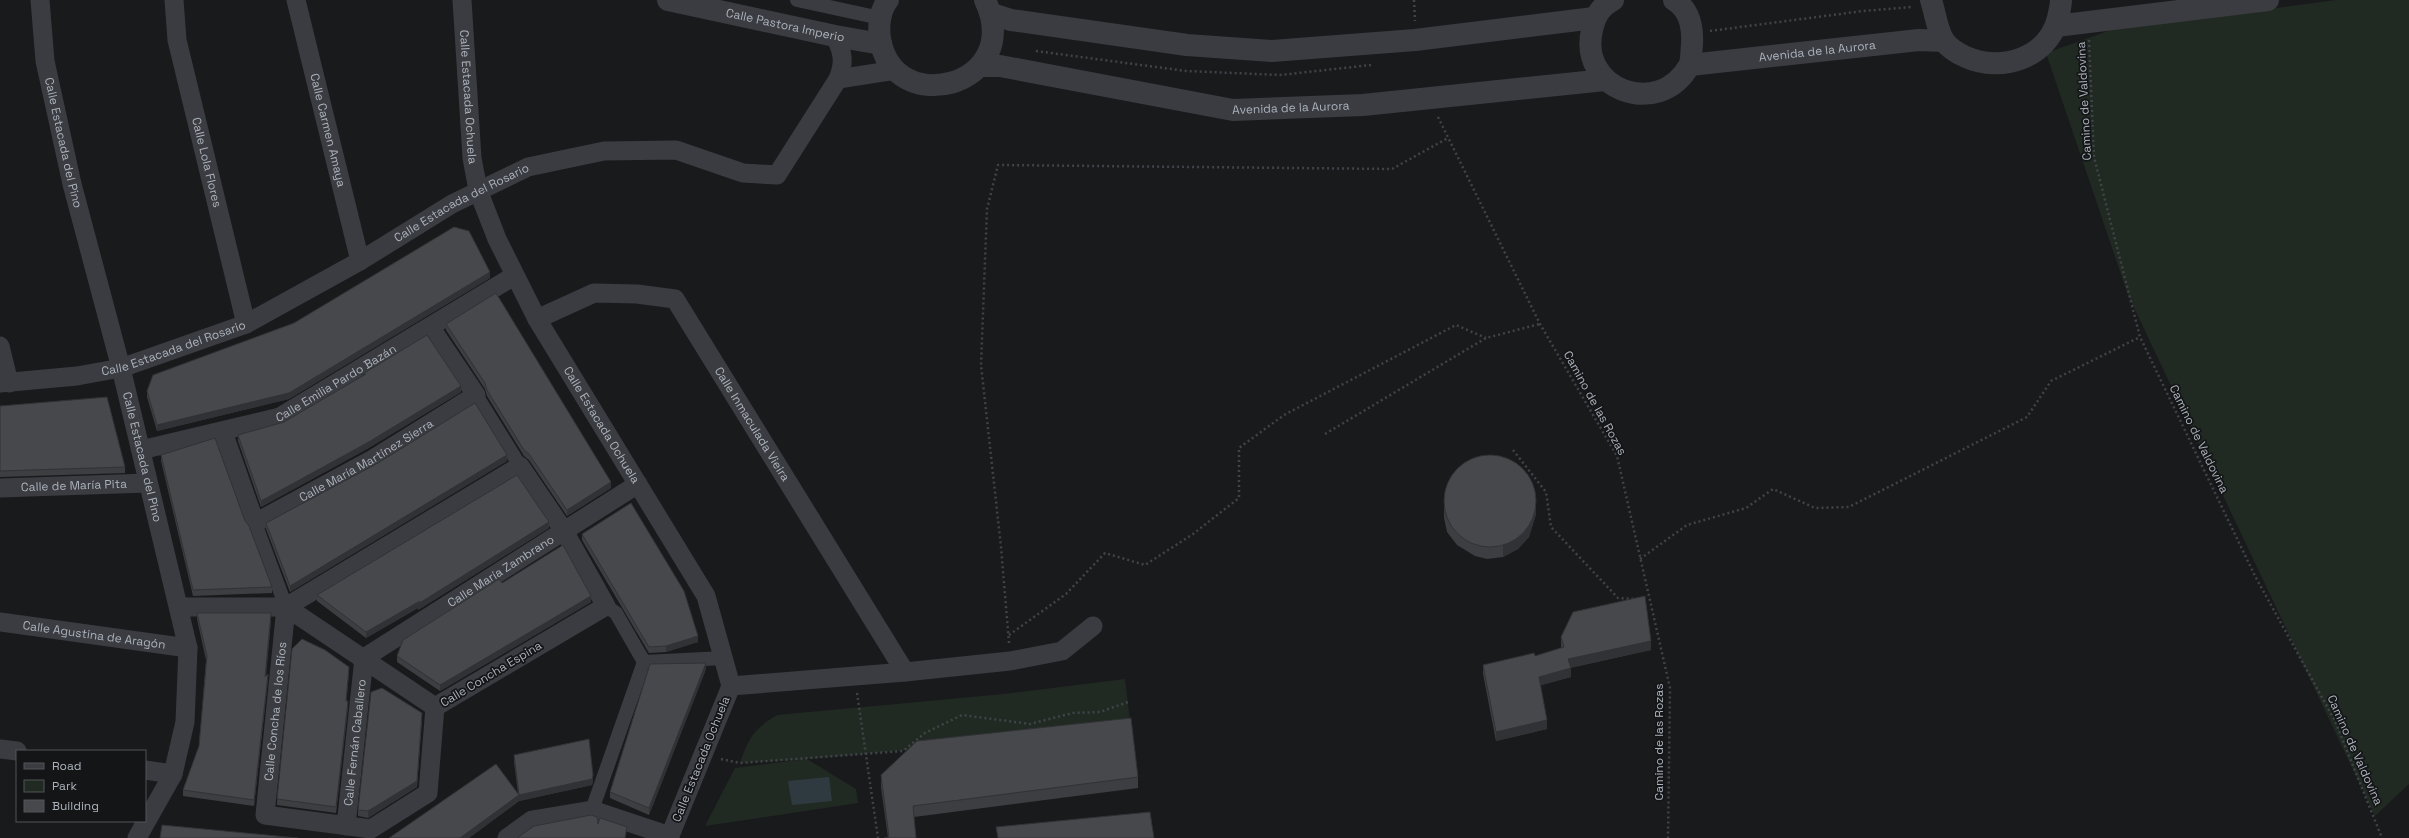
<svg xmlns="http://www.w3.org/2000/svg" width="2409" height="838" viewBox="0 0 2409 838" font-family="'Space Grotesk',sans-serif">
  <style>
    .green { fill: #212a22 }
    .water { fill: #2f3a40 }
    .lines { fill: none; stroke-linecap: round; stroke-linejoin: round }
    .path { stroke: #404348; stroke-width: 2.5; stroke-dasharray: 2 3; stroke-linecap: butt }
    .pedestrian { stroke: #3a3c41; stroke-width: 14 }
    .minor { stroke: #3a3c41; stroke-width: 19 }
    .tertiary { stroke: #3a3c41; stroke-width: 22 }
    .wall { fill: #3c3e41 }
    .shaded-wall { fill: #313235 }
    .building { fill: #46484c; stroke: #313235 }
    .labels { text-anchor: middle; stroke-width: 3.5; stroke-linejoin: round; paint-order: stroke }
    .street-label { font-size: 12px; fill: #acb2bb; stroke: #141517 }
  </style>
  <rect width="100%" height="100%" fill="#191a1c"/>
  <path class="green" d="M2336 0H2409V784L2375 816 2128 295 2046 53 2111 30Z
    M1125 679 1131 730 807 759 856 789 858 803 705 826 735 768 798 760 740 763C748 738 755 728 777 715L1004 694Z"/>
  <path class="water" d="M829 777 832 801 792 805 788 781Z"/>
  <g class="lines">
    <path class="path" d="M1414 0 1415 21
      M1710 31 1863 11 1912 7
      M2089 40 2094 157 2140 337 2255 576 2335 721 2382 838
      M1036 51 1186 71 1280 75 1371 65
      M1438 117 1540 324 1617 456 1670 688 1668 838
      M1325 434 1486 338 1540 324
      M1513 450 1546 492 1551 527 1618 598 1635 599
      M1640 559 1687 525 1746 508 1773 489 1815 508 1849 507 2027 417 2051 381 2140 337
      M1009 635 1066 594 1105 553 1145 565 1193 534 1239 498V448L1284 415 1456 325 1486 338
      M1009 643 1001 547 981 365 987 209 998 165 1392 169 1448 138
      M857 693 878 838
      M721 759 740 763 903 751 925 733 962 715 1030 724 1073 713 1100 712 1128 702"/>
    <path class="pedestrian" d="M797 0 880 18
      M476 395 520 466
      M255 523 286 607
      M606 606 616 613 644 662 724 658
      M592 810 644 662"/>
    <g class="minor">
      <path id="s1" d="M40 0 45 61 72 184 121 368 188 648 185 722 173 774 137 838"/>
      <path id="s2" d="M174 0 177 40 246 324"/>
      <path id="s3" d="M296 0 360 261"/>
      <path id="s4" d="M462 0 472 158 478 190 497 239 537 319 706 596 731 686 669 838"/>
      <path d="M835 36C843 53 845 62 838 79"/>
      <path id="s5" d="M537 319 594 293 637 294 675 299 905 672"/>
      <path d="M0 346 9 383"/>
      <path id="s6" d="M0 383 77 376 121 368 246 324 360 261 452 204 528 167 604 151 676 150 743 173 777 175 838 79 896 70"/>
      <path id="s7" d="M223 432 255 523 373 459 476 395 431 328"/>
      <path id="s8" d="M141 450 280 417 514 276"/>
      <path id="s9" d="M0 488 148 483"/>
      <path id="s10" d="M179 607H286L520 466 564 531 606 606 435 707 428 793 371 829 265 815 286 607"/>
      <path d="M286 607 435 707"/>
      <path id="s11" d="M0 622 188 648"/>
      <path d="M731 686 905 672 1010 661 1062 651 1093 626"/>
      <path d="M0 749 17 751"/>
      <path d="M145 770 173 774"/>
      <path id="s12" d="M346 826 364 658 638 484"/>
      <path d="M507 838 532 820 592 810 670 836"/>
    </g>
    <g class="tertiary">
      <path id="s13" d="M668 0 835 36 881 44"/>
      <path d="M888 0C880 10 878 26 880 38 892 120 1026 87 985 0"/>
      <path d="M1613 0C1600 7 1595 16 1592 30 1578 90 1659 119 1689 66 1692 60 1691 51 1692 45 1693 27 1690 10 1674 0"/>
      <path d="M1931 0C1935 12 1937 30 1944 41 1949 48 1959 54 1966 57 2001 73 2048 58 2058 18 2059 12 2061 6 2061 0"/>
      <path d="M992 14 1011 20 1187 45 1272 51 1415 40 1594 18"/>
      <path d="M2056 26 2268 0"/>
      <path id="s14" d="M1690 65 1919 40 1944 41"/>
      <path id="s15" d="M980 66H1000L1233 110 1363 105 1605 80"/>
    </g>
  </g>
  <path class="wall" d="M490 278 289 399 157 431 147 397V391Z
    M446 324 611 488 567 516 529 460 524 456 487 396 485 389 446 330Z
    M461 392 367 449 261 507 238 441V435Z
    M0 406 125 467V473L0 477Z
    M161 455 245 521 272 587V593L193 596 161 461Z
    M507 461 290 592 266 529V523Z
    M1444 506 1536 514 1529 537 1518 549 1503 557 1487 559 1475 556 1457 545 1447 532 1444 518Z
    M549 528 418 610V608L366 638 317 601V595Z
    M582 534 698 642 666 652 649 653 582 540Z
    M502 583 591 602 440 691 397 662V656Z
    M197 613 271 620 266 676 268 680 254 806 183 796V790L199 746 206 660 197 619Z
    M1561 637 1651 650 1570 668 1571 677 1540 685 1547 729 1496 741 1483 674V665L1535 656 1561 648Z
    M706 669 649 815 610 798V792Z
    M349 673 346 701 348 707 336 813 277 805V799Z
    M422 720 417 787 368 818 358 816V810Z
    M514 755 593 781 592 785 519 801 469 838H389L518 793 514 762Z
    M881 775 1138 777V788L914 817 916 838H888L881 787Z"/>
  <path class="shaded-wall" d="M490 272V278L289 399 157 431V425Z
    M461 386V392L367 449 261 507V501Z
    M507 455V461L290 592V586Z
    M611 482V488L567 516V510Z
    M1536 502V514L1529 537 1518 549 1503 557V545Z
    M549 522V528L418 610V608L366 638V632Z
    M591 596V602L440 691V685Z
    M271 613V620L265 683V677Z
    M698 636V642L666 652V646Z
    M1651 641V650L1568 668V659Z
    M706 663V669L649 815V808Z
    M349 667V673L346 708V701Z
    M1571 668V677L1539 686V677Z
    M268 674V680L254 806V800Z
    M348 701V707L336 813V807Z
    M422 713 417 787 368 818V811Z
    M1547 720V729L1496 741V732Z
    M593 775V781L592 785 519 801 469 838H460L519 795Z"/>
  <path class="building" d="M454 227 469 231 490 272 289 393 157 425 147 391 153 375 294 323Z
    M496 293 611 482 567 510 529 454 524 450 487 390 485 383 446 324Z
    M427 335 461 386 367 443 261 501 238 435 284 422 366 374 361 375Z
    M107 397 125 467 0 471V406Z
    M475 403 507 455 290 586 266 523 378 463Z
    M215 438 245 521 249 526 272 587 193 590 161 455Z
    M1444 501a46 46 0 1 1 92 0a46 46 0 1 1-92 0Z
    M517 475 549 522 418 604 420 601 366 632 317 595Z
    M631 503 684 591 698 636 666 646 649 647 582 534Z
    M563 545 591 596 440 685 397 656 403 640 499 579 502 583Z
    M1645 596 1651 641 1568 659 1571 668 1539 677 1547 720 1496 732 1483 665 1534 653 1535 656 1564 647 1561 637 1573 612Z
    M197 613H271L265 677 268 674 254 800 183 790 199 746 207 656Z
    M302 639 325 650 349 667 346 701H348L336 807 277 799 292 649Z
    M706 663 649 808 610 792 650 664Z
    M382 688 422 713 417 781 368 811 358 810 371 692Z
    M1131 718 1138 777 913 806 916 838H884L889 837 881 775 917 741Z
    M589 739 593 775 592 779 519 795 514 755Z
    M496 764 519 795 460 838H389Z
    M1150 812 1154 838H998L996 827Z
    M591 815 597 817 598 824 600 818 627 827 625 838H517L534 826Z
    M162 825 298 838H160Z"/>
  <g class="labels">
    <g class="street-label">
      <text dy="4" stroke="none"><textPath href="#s13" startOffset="120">Calle Pastora Imperio</textPath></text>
      <text dy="4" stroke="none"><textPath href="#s14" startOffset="128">Avenida de la Aurora</textPath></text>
      <text dy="4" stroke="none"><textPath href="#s4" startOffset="97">Calle Estacada Ochuela</textPath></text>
      <text transform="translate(2084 101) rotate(-93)" y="4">Camino de Valdovina</text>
      <text dy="4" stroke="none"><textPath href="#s15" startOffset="315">Avenida de la Aurora</textPath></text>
      <text dy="4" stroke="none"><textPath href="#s3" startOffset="134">Calle Carmen Amaya</textPath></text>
      <text dy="4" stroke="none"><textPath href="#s1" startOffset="145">Calle Estacada del Pino</textPath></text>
      <text dy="4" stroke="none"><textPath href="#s2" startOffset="166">Calle Lola Flores</textPath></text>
      <text dy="4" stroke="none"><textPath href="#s6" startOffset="502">Calle Estacada del Rosario</textPath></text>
      <text dy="4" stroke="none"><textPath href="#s6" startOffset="178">Calle Estacada del Rosario</textPath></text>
      <text dy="4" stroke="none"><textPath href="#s8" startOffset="208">Calle Emilia Pardo Bazán</textPath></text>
      <text transform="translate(1595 403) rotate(61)" y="4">Camino de las Rozas</text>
      <text dy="4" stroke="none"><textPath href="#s5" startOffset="291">Calle Inmaculada Vieira</textPath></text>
      <text dy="4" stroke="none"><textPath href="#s4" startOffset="457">Calle Estacada Ochuela</textPath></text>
      <text transform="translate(2199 439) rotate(64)" y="4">Camino de Valdovina</text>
      <text dy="4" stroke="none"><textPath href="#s1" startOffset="469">Calle Estacada del Pino</textPath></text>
      <text dy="4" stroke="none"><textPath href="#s7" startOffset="224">Calle María Martínez Sierra</textPath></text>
      <text dy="4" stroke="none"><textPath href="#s9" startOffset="74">Calle de María Pita</textPath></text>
      <text dy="4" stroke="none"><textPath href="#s12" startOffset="331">Calle María Zambrano</textPath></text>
      <text dy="4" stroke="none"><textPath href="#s11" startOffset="95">Calle Agustina de Aragón</textPath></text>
      <text transform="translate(491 674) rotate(-31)" y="4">Calle Concha Espina</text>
      <text dy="4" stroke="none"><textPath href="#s10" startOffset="1108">Calle Concha de los Ríos</textPath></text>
      <text dy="4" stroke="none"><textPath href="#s12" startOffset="84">Calle Fernán Caballero</textPath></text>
      <text transform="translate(1659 742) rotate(-90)" y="4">Camino de las Rozas</text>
      <text transform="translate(2355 750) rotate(66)" y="4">Camino de Valdovina</text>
      <text transform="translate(701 759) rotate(-68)" y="4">Calle Estacada Ochuela</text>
    </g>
  </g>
  <rect x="16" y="750" width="130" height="72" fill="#141517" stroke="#515459"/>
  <rect x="24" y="763" width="20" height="6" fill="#3a3c41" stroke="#515459"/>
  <text x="52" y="770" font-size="12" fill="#acb2bb">Road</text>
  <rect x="24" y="780" width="20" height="12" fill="#212a22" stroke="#515459"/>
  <text x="52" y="790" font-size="12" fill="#acb2bb">Park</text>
  <rect x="24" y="800" width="20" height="12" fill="#46484c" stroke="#515459"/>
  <text x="52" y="810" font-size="12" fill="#acb2bb">Building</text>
</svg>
